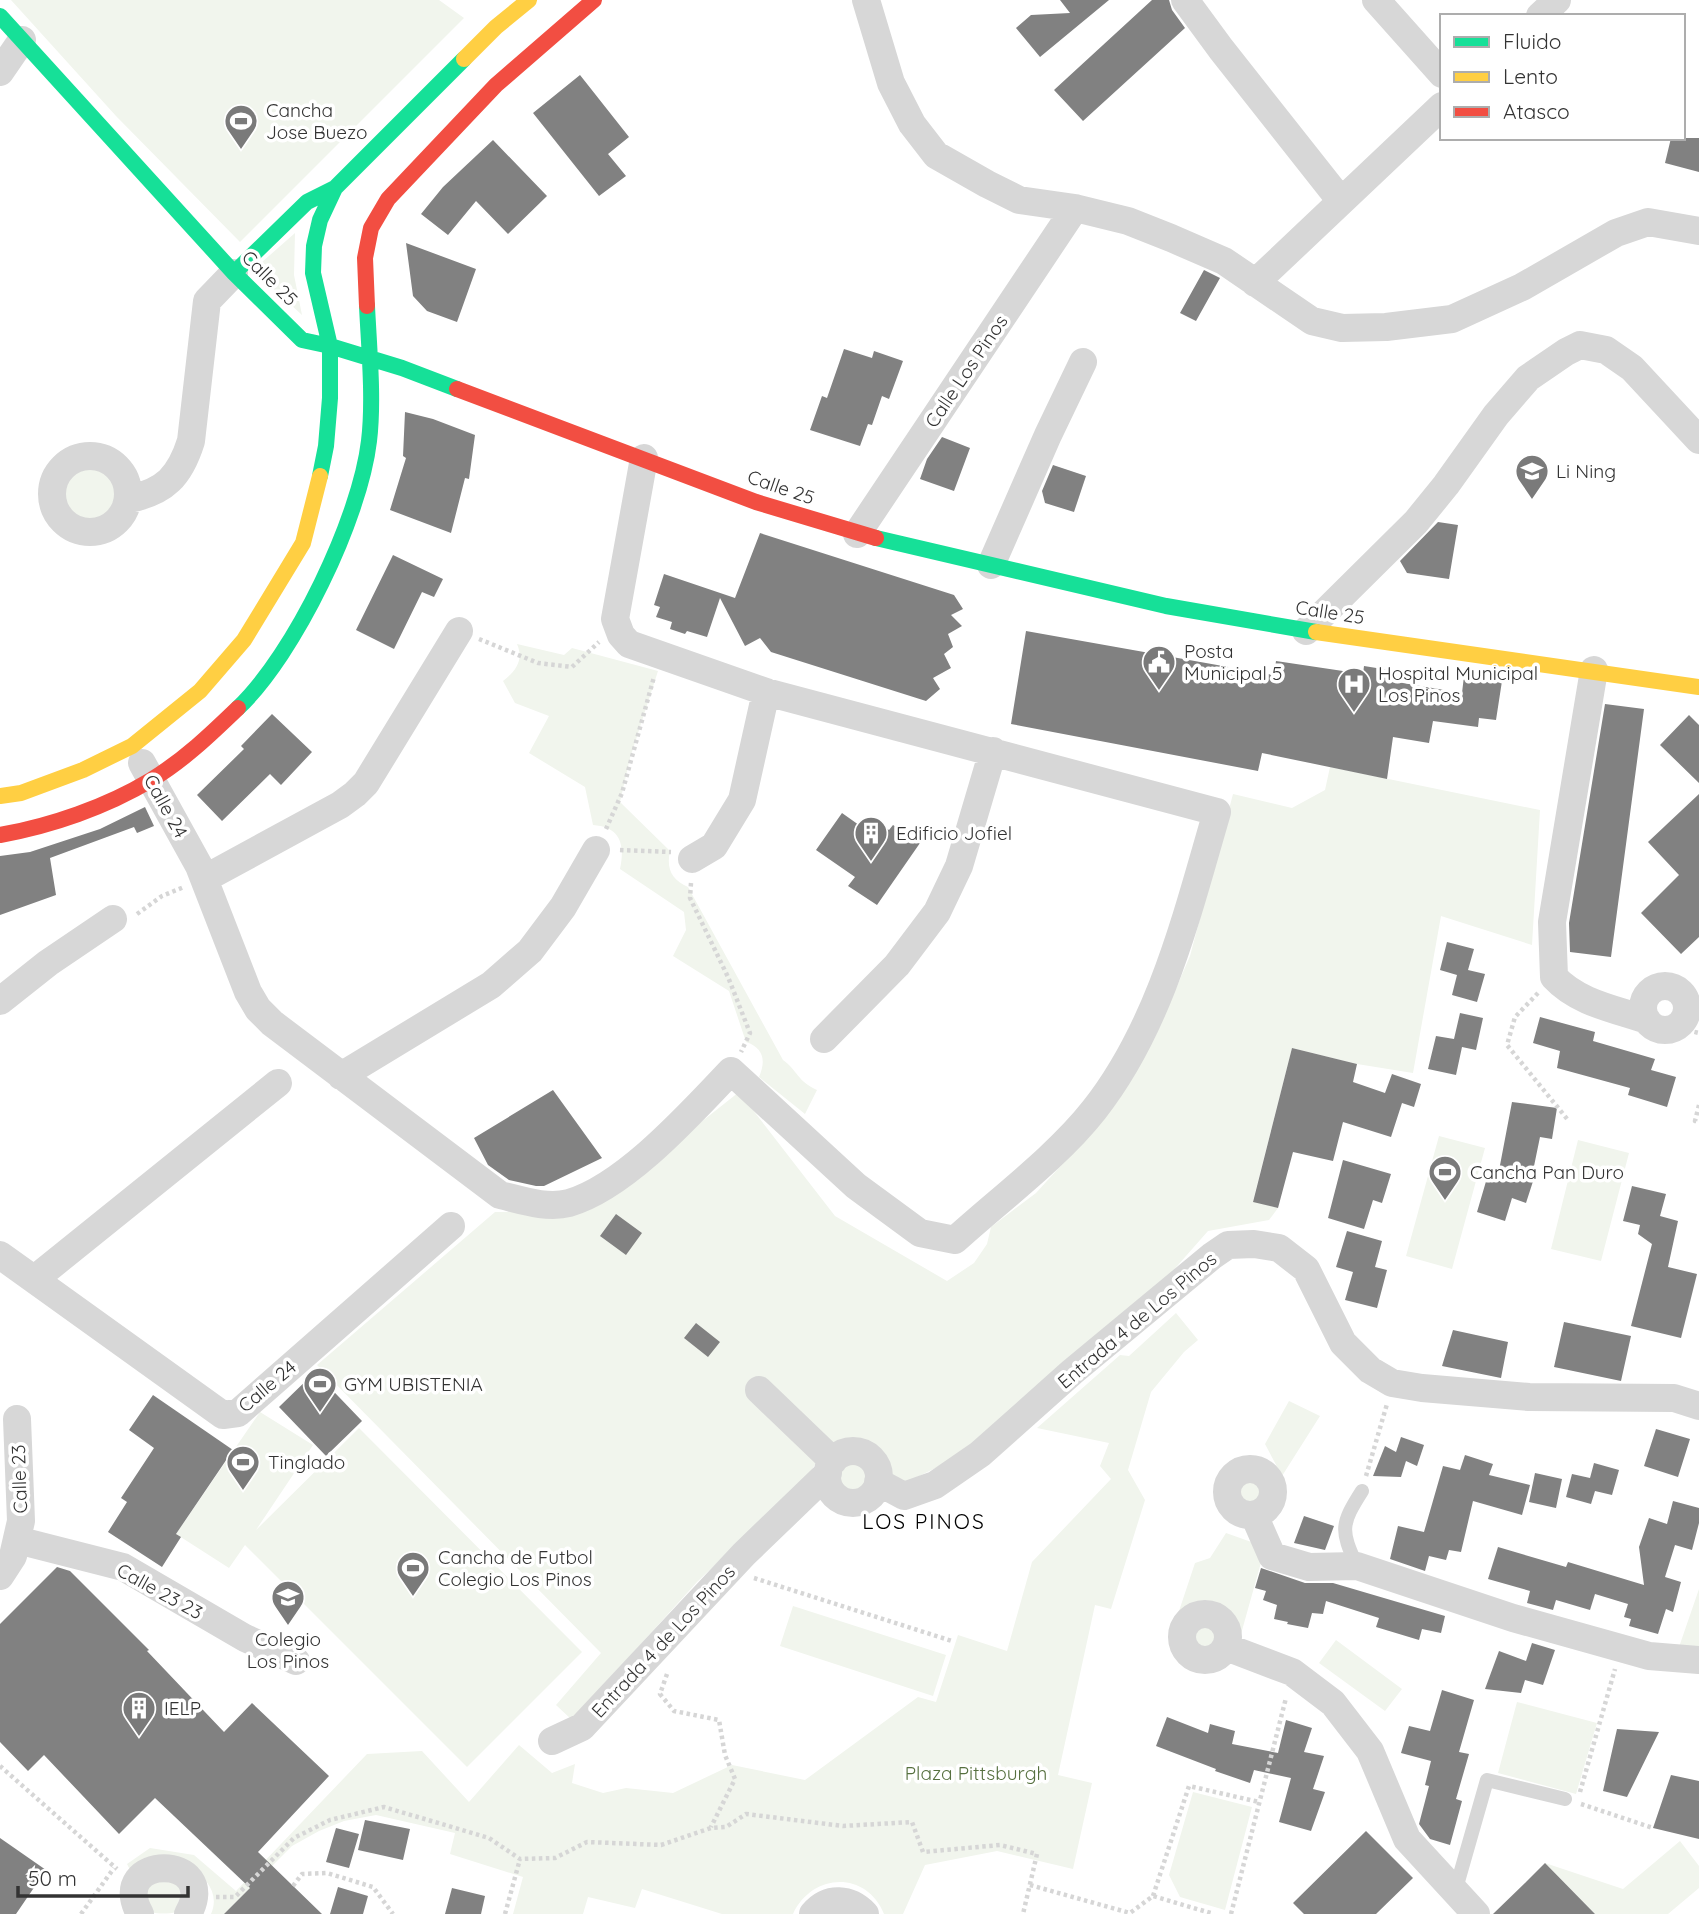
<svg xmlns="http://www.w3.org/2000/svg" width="1699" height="1914" viewBox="0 0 1699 1914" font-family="Quicksand,sans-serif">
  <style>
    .green { fill: #f1f5ed }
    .building { fill: #818181 }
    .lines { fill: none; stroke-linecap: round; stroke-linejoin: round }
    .path { stroke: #d6d6d6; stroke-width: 4.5; stroke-dasharray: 3.5 3.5; stroke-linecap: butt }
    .lane { stroke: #d7d7d7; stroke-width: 14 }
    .street { stroke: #d7d7d7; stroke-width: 28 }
    .fast { stroke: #16e098; stroke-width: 16 }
    .slow { stroke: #ffcf43; stroke-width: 16 }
    .jam { stroke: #f24e42; stroke-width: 16 }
    .labels { text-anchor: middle; stroke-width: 7; stroke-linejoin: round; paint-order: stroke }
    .poi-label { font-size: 19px; fill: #333; stroke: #fff; text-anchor: start }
    .street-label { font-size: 19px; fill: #333; stroke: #fff }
    .park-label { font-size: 19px; fill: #56703f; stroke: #fff }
    .neighbourhood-label { font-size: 21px; letter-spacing: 2px; fill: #000; stroke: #fff }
  </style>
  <rect width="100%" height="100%" fill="#fff"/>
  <path class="green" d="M11 0H439L464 18 240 242 116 116Z
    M295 233 294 275 302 315 253 270Z
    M63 494a27 27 0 1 1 54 0a27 27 0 1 1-54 0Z
    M517 644 564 655 572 648 658 671 630 758 620 802 670 851C666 869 672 880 688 887L783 1060C798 1071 797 1081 817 1090L805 1114 759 1077C766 1061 764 1048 746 1042L729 991 673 956 686 930 684 912 620 869C625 845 621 827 593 825L585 787 529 753 549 716 515 703 503 681C516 671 524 660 517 644Z
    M1330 767 1540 810 1532 945 1441 916 1413 1073 1357 1064 1292 1048 1253 1201 1278 1208 1269 1220 1208 1231 1156 1290 960 1456 905 1483 888 1478C887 1472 887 1461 884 1456 880 1450 872 1445 866 1443 840 1433 821 1452 809 1475L697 1582 572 1720 556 1705 601 1653 317 1365 495 1212H540L681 1138 739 1092 835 1216 947 1281 974 1263 987 1244 991 1227 1036 1193 1097 1126 1155 1037 1190 956 1233 794 1292 808 1325 790Z
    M1439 1136 1485 1148 1452 1269 1406 1256Z
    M1578 1140 1629 1153 1601 1261 1551 1249Z
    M1176 1313 1198 1340 1184 1352 1151 1392 1128 1470 1145 1500 1111 1609 1095 1605 1058 1775 1092 1783 1073 1869 997 1851 925 1865 903 1914H884C866 1870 812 1873 793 1914H722L642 1889 635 1908 588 1897 583 1914H513L523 1877 450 1854 455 1833 376 1815 344 1821 319 1831 292 1846 224 1914H211C220 1893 206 1879 191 1866L133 1876 127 1864 150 1848 194 1855 236 1891 367 1754 422 1751 469 1802 519 1745 552 1773 575 1764 572 1783 603 1793 626 1788 673 1793 732 1765 805 1780 918 1697 936 1702 958 1635 1007 1651 1032 1562 1111 1479 1100 1466 1109 1443 1037 1428 1120 1355 1129 1356Z
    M1289 1401 1320 1416 1282 1476 1265 1444Z
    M260 1412 313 1445 256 1530 359 1428 582 1652 467 1767 245 1545 229 1568 176 1534Z
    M835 1479a19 19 0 1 1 38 0a19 19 0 1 1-38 0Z
    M1235 1491a15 15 0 1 1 30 0a15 15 0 1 1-30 0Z
    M1226 1533 1257 1544 1262 1559 1241 1634C1228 1602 1207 1597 1178 1614L1195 1563 1210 1558Z
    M1699 1589V1649L1679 1647Z
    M793 1606 946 1655 933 1696 780 1646Z
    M1190 1636a15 15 0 1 1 30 0a15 15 0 1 1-30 0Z
    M1336 1640 1402 1689 1385 1711 1319 1663Z
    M1517 1702 1597 1723 1576 1794 1498 1773Z
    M1193 1792 1252 1807 1225 1910 1180 1897 1169 1875Z
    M1680 1841 1699 1866V1888L1668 1914H1595L1545 1863 1623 1889Z
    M160 1876 182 1888 176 1912C169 1914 158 1914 151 1912L145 1888Z"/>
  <path class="building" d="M1060 0H1109L1040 57 1016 28 1031 15 1070 13Z
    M1152 0H1169L1172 10 1185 28 1083 121 1054 90Z
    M580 75 629 137 608 154 626 176 599 196 533 113Z
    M1671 138H1699V172L1665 163Z
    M493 140 547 196 508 234 476 201 448 235 421 214 443 187Z
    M406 243 476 269 457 322 427 311 413 296Z
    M1204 270 1220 278 1196 321 1180 313Z
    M844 349 872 358 874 351 903 361 889 399 882 396 872 425 868 424 860 446 810 430 822 396 827 398Z
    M405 412 433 419 475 435 469 479 465 478 451 533 390 510 406 458 403 456Z
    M942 437 970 448 954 491 920 479 927 459Z
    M1053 465 1086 476 1074 512 1045 503 1042 491Z
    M1438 522 1458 525 1449 579 1407 573 1400 561Z
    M760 533 954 595 963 609 951 615 962 626 948 634 953 647 944 654 951 668 933 678 940 689 926 701 771 652 760 638 745 646 720 598 707 637 687 631 685 634 670 629 672 622 656 617 660 607 654 605 664 574 735 598Z
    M393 555 443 579 434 597 422 592 394 649 356 630Z
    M1026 631 1274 675 1276 661 1363 674 1364 666 1395 671 1397 682 1462 693 1464 676 1502 681 1496 720 1479 718 1478 727 1433 721 1429 743 1393 737 1387 779 1262 753 1258 771 1011 724Z
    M1605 704 1644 709 1611 957 1570 952 1569 923Z
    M272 714 312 752 281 785 270 774 222 821 197 795 244 749 241 746Z
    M1689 715 1699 725V783L1660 745Z
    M1699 794V937L1681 954 1641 913 1679 875 1648 842Z
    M145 807 154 826 137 833 134 827 50 858 56 895 0 915V856L30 852 100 829Z
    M842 813 866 830 873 820 889 830 893 825 920 843 877 905 848 886 855 877 816 850Z
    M1447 942 1474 949 1468 970 1485 974 1477 1002 1452 995 1457 975 1440 970Z
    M1460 1013 1483 1018 1476 1050 1462 1047 1456 1075 1428 1069 1436 1036 1454 1039Z
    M1540 1017 1595 1032 1593 1041 1655 1059 1651 1070 1676 1077 1667 1107 1628 1095 1630 1088 1557 1068 1560 1051 1533 1043Z
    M1292 1048 1357 1064 1353 1082 1385 1093 1392 1074 1421 1084 1414 1107 1402 1103 1391 1137 1343 1122 1333 1161 1293 1152 1278 1208 1253 1202Z
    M553 1090 602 1158 544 1186H536L509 1180 488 1165 474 1138Z
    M1512 1102 1557 1108 1552 1139 1540 1137 1533 1171 1536 1172 1526 1203 1512 1198 1505 1221 1477 1212 1487 1178 1497 1181Z
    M1343 1160 1391 1174 1382 1203 1373 1200 1364 1229 1328 1218Z
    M1632 1186 1666 1194 1660 1216 1678 1221 1668 1267 1697 1274 1681 1338 1631 1326 1652 1244 1638 1234 1640 1225 1623 1221Z
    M616 1214 642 1233 626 1255 600 1236Z
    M1347 1231 1382 1241 1375 1267 1387 1270 1377 1308 1345 1300 1353 1272 1336 1267Z
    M1564 1322 1631 1336 1621 1381 1554 1367Z
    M696 1323 720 1342 708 1357 684 1338Z
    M1453 1330 1508 1342 1501 1378 1442 1366Z
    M315 1372 362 1421 326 1456 279 1407Z
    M153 1395 233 1450 176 1534 181 1537 162 1567 108 1532 127 1502 121 1498 154 1448 129 1430Z
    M1656 1429 1690 1439 1678 1477 1644 1466Z
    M1401 1437 1424 1445 1417 1466 1406 1461 1401 1477 1373 1476 1385 1446 1396 1452Z
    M1465 1455 1493 1464 1489 1475 1530 1485 1522 1515 1473 1501 1461 1552 1449 1550 1446 1560 1429 1556 1425 1571 1390 1559 1398 1526 1424 1532 1443 1466 1460 1470Z
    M1594 1463 1619 1470 1612 1495 1595 1491 1591 1504 1566 1497 1572 1474 1590 1478Z
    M1535 1473 1562 1479 1556 1508 1529 1502Z
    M1673 1501 1699 1508V1523L1692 1550 1675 1545 1665 1577 1681 1582 1673 1612 1666 1609 1658 1634 1629 1626 1631 1619 1624 1617 1628 1604 1595 1594 1590 1610 1556 1600 1553 1610 1527 1603 1530 1591 1488 1579 1498 1547 1566 1567 1568 1562 1644 1585 1639 1547 1649 1518 1667 1524Z
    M1304 1516 1334 1526 1325 1550 1294 1543Z
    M57 1567 70 1571 149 1650 147 1651 224 1732 252 1703 329 1776 258 1852 322 1914H224L250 1888 155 1798 119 1834 44 1755 28 1771 0 1742V1624Z
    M1261 1568 1305 1583H1333L1445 1616 1441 1633 1422 1629 1419 1640 1376 1627 1379 1618 1326 1601 1323 1614 1312 1613 1308 1628 1287 1624 1288 1622 1274 1619 1277 1605 1263 1600 1266 1591 1255 1588Z
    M1532 1643 1555 1650 1543 1685 1525 1680 1521 1693 1485 1689 1499 1651 1526 1661Z
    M1442 1690 1474 1700 1459 1752 1469 1754 1456 1799 1462 1801 1450 1845 1430 1839 1419 1824 1429 1786 1425 1785 1431 1761 1401 1753 1409 1726 1430 1731Z
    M1167 1717 1208 1733 1210 1724 1235 1731 1232 1744 1278 1753 1286 1720 1312 1728 1304 1752 1324 1756 1313 1789 1325 1792 1311 1831 1279 1822 1291 1778 1254 1770 1250 1783 1215 1771 1216 1769 1156 1746Z
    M1617 1729 1659 1732 1627 1797 1603 1791Z
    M1671 1775 1699 1781V1839L1653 1828Z
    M365 1820 410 1829 403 1860 358 1850Z
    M336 1828 359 1834 349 1868 326 1862Z
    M1366 1831 1413 1878 1376 1914H1304L1293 1903Z
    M0 1838 46 1870 16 1914H0Z
    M1545 1863 1595 1914H1493L1527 1881Z
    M338 1887 368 1896 363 1914H330Z
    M452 1888 485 1896 481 1914H445Z"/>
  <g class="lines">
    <path class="path" d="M479 639 538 663 572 667 599 642
      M606 829 622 793 654 677
      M620 850 671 852
      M691 883 690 898 728 977 750 1033 741 1052
      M137 914 162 896 184 887
      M1538 993 1515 1017 1507 1045 1568 1120
      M1674 1027 1699 1033
      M1699 1105 1695 1121H1699
      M1366 1476 1387 1404
      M754 1578 952 1641
      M667 1674 660 1694 674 1711 719 1720 725 1755 735 1779 711 1827
      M0 1766 117 1869
      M1580 1792 1615 1669
      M1581 1804 1653 1828
      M1030 1885 1130 1913 1153 1896 1214 1914
      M293 1886 302 1874 327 1873 373 1887 393 1914
      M1153 1896 1189 1786 1259 1802
      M216 1897H235L294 1838 330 1820 384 1807 489 1838 520 1859 555 1858 587 1842 661 1845 711 1828 726 1827 746 1814 843 1826 912 1822 923 1852 1000 1845 1037 1854 1023 1914
      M81 1914 114 1868
      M505 1914 520 1859
      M1231 1914 1286 1698"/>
    <path class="lane" d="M1357 1566C1340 1530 1341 1524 1362 1491
      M1455 1892 1487 1780 1565 1799"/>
    <path class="street" d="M866 0 891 83 912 124 936 155 987 184 1019 200 1075 208 1128 221 1171 238 1224 261 1312 321 1342 328 1386 327 1452 319 1522 287 1616 233 1648 222 1699 231
      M1185 0 1221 49 1341 201
      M1376 0 1442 74
      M1540 16 1557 0
      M0 72 22 40
      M1255 283 1442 106
      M52 494a38 38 0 1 1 76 0a38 38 0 1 1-76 0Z
      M129 499C165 492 180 476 191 441L207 301 234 273
      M857 534 1075 208
      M991 565 1048 435 1083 362
      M1306 631 1416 522 1446 485 1496 415 1528 378 1566 352 1580 345 1606 350 1632 368 1699 440
      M1594 670 1552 922 1554 977C1578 1003 1615 1009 1647 1020
      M142 763 199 866 248 992 258 1009 272 1023 500 1195C521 1200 547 1209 569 1203 625 1187 691 1113 731 1071L856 1186 920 1233 955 1240C999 1200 1058 1156 1094 1110 1161 1025 1187 914 1217 812L766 692 629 644 621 635 615 619 644 458
      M692 859 714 846 742 800 766 692
      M204 879 340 805 355 794 366 783 459 631
      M1643 1008a22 22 0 1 1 44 0a22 22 0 1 1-44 0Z
      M0 1001 48 963 113 919
      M824 1039 897 965 937 912 959 866 993 751
      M341 1076 491 985 530 951 563 907 596 850
      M0 1255 223 1415 238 1413 451 1226
      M36 1278 278 1083
      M759 1390 833 1461
      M827 1477a26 26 0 1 1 52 0a26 26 0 1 1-52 0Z
      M1227 1492a23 23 0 1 1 46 0a23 23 0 1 1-46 0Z
      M878 1482 904 1496 935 1485 980 1454 1072 1372 1212 1256 1228 1245 1254 1244 1279 1248 1306 1269 1343 1343 1370 1370 1392 1383 1422 1388 1529 1397 1674 1398 1699 1406
      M1254 1515 1272 1556 1309 1567 1357 1566 1513 1618 1649 1656 1699 1660
      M17 1540 123 1567 245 1638 296 1661
      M0 1576 13 1556 21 1521 17 1419
      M1182 1637a23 23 0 1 1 46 0a23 23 0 1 1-46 0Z
      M1226 1647 1292 1672 1333 1703 1370 1751 1407 1839 1476 1914
      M552 1741 582 1727 744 1554 828 1473
      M140 1914C106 1853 222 1853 188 1914
      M813 1914C828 1896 850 1898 865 1914"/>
    <path class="fast" d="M0 16 234 273 302 340 330 346 402 368 457 389
      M234 273 307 202 335 188
      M320 476 326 446 330 398V346L313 273 314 246 320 220 335 188 464 59
      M876 538 1166 606 1316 632
      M238 708C295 654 360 518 369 441 374 400 369 348 367 306"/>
    <path class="slow" d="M464 59 496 27 529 0
      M1316 632 1699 687
      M0 796 21 793 83 770 132 746 200 691 244 640 303 543 320 476"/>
    <path class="jam" d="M367 306 365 258 371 228 388 199 496 85 594 0
      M457 389 756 502 876 538
      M0 835C51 826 106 807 151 780 184 760 211 734 238 708"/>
  </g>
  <defs>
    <symbol id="stadium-pin" viewBox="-11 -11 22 30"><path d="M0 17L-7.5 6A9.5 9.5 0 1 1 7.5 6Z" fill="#7a7a7a" stroke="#fff"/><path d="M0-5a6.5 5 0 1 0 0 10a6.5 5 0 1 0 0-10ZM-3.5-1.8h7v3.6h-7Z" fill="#fff"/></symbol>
    <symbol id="school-pin" viewBox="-11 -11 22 30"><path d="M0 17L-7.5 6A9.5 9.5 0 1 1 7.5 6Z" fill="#7a7a7a" stroke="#fff"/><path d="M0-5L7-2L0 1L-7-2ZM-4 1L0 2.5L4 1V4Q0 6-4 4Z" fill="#fff"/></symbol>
    <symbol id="civic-pin" viewBox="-11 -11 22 30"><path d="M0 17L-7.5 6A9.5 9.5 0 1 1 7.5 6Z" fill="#7a7a7a" stroke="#fff"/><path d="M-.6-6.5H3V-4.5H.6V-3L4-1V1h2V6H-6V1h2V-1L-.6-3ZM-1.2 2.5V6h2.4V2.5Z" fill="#fff"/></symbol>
    <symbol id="hospital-pin" viewBox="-11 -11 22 30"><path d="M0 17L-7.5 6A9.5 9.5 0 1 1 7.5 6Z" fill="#7a7a7a" stroke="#fff"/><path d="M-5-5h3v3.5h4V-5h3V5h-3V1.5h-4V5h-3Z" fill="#fff"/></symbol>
    <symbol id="building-pin" viewBox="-11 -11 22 30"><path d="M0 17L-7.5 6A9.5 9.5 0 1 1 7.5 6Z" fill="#7a7a7a" stroke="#fff"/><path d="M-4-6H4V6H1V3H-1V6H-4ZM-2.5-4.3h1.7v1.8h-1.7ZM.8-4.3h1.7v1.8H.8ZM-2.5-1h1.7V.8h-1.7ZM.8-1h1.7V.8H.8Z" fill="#fff"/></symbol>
  </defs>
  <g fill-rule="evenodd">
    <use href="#stadium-pin" x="222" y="102" width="38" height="52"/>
    <use href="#school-pin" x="1513" y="452" width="38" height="52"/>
    <use href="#civic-pin" x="1140" y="643" width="38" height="52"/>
    <use href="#hospital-pin" x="1335" y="665" width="38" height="52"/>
    <use href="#building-pin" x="852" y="814" width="38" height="52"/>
    <use href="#stadium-pin" x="1426" y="1153" width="38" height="52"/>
    <use href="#stadium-pin" x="301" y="1365" width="38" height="52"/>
    <use href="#stadium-pin" x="224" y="1443" width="38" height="52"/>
    <use href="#stadium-pin" x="394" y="1549" width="38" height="52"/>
    <use href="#school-pin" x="269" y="1578" width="38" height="52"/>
    <use href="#building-pin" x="120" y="1689" width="38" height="52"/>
  </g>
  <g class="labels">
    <g class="poi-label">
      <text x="266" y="117">Cancha<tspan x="266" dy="22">Jose Buezo</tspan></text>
      <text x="1556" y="478">Li Ning</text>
      <text x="1184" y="658">Posta<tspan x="1184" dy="22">Municipal 5</tspan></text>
      <text x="1378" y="680">Hospital Municipal<tspan x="1378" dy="22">Los Pinos</tspan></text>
      <text x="896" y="840">Edificio Jofiel</text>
      <text x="1470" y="1179">Cancha Pan Duro</text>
      <text x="344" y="1391">GYM UBISTENIA</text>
      <text x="268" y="1469">Tinglado</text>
      <text x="438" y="1564">Cancha de Futbol<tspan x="438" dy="22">Colegio Los Pinos</tspan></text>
      <text x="288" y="1646" text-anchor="middle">Colegio<tspan x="288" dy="22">Los Pinos</tspan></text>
      <text x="164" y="1715">IELP</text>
    </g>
    <g class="street-label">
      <text transform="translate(270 278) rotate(45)" y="7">Calle 25</text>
      <text transform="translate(966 371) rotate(-56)" y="7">Calle Los Pinos</text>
      <text transform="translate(781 487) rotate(19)" y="7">Calle 25</text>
      <text transform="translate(1330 612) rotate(9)" y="7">Calle 25</text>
      <text transform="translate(166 806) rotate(61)" y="7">Calle 24</text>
      <text transform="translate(1137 1320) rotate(-40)" y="7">Entrada 4 de Los Pinos</text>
      <text transform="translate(267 1386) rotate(-40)" y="7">Calle 24</text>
      <text transform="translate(19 1479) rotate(-92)" y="7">Calle 23</text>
      <text transform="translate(160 1591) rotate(29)" y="7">Calle 23 23</text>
      <text transform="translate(663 1641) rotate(-47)" y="7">Entrada 4 de Los Pinos</text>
    </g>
    <g class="park-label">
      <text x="976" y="1780">Plaza Pittsburgh</text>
    </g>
    <g class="neighbourhood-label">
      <text x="924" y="1529">LOS PINOS</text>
    </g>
  </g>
  <rect x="1440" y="14" width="245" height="126" fill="#ffffff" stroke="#adadad" stroke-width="2"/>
  <rect x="1454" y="37" width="35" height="10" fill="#16e098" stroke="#adadad" stroke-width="2"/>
  <text x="1503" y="49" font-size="21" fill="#333333">Fluido</text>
  <rect x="1454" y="72" width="35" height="10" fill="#ffcf43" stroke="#adadad" stroke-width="2"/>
  <text x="1503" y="84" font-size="21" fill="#333333">Lento</text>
  <rect x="1454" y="107" width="35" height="10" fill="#f24e42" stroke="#adadad" stroke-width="2"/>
  <text x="1503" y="119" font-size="21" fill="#333333">Atasco</text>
  <path d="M18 1886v10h170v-10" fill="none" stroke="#333333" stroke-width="3.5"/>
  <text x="28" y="1886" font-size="21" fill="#333333" stroke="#ffffff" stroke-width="5" paint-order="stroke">50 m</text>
</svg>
